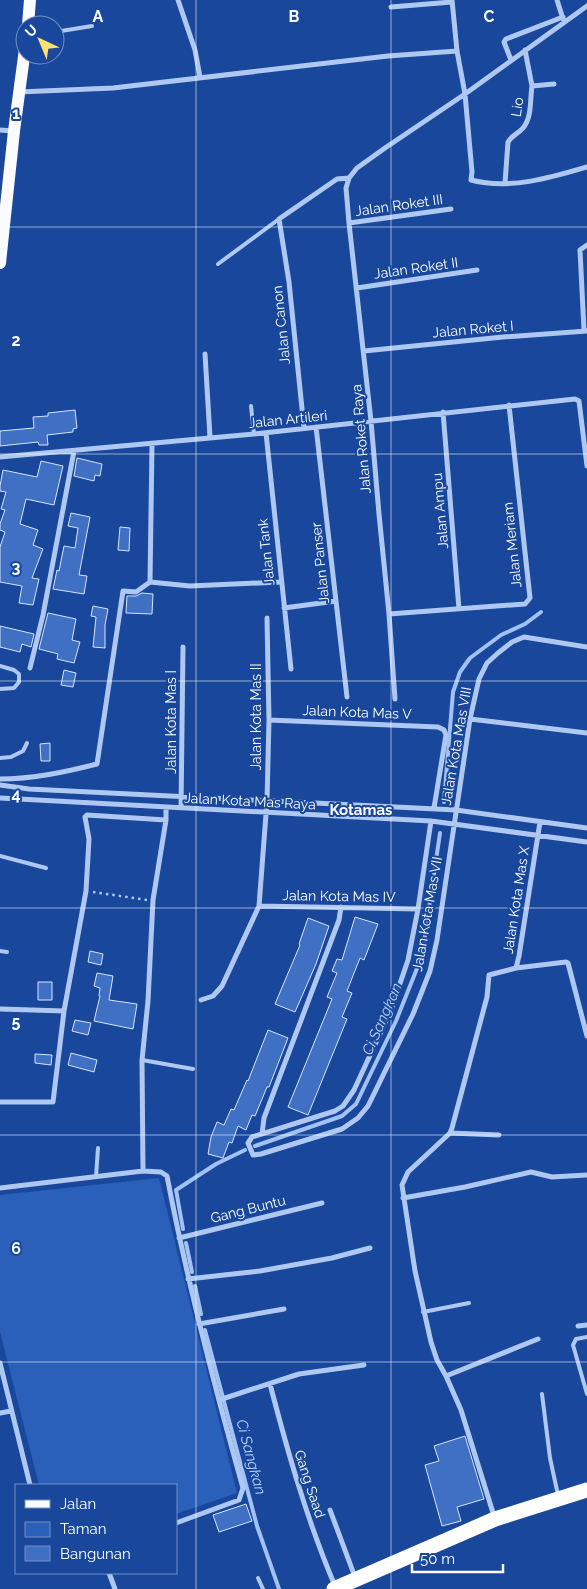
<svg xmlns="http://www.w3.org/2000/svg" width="587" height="1589" viewBox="0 0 587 1589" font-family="Raleway,sans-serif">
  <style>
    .green { fill: #2b60ba }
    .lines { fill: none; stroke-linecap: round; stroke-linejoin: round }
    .stream { stroke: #a2c1f4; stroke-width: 4 }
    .building { fill: #4070c3; stroke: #d7e5fc }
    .path { stroke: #afc8f2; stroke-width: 2.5; stroke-dasharray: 2.5 4; stroke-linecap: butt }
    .lane { stroke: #afc8f2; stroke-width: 4 }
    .street { stroke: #afc8f2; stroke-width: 5 }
    .primary { stroke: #fafbff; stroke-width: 12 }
    .highway { stroke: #fff; stroke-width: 15 }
    .grid { fill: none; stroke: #fff; stroke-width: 1; stroke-opacity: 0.55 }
    .labels { text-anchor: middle; stroke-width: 4; stroke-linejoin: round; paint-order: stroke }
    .street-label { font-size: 14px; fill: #fff; stroke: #18479c }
    .neighbourhood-label { font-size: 15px; font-weight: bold; fill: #fff; stroke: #18479c }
    .water-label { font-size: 15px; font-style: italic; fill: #bcd2f8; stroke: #18479c }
    .grid-label { font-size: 16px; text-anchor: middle; font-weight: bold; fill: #fff; stroke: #18479c; stroke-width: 4; stroke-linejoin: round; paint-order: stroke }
  </style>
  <rect width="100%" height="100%" fill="#18479c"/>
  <path class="green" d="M159 1178 237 1493 176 1514V1485H39L0 1332V1195Z"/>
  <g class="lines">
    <path class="stream" d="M444 802 453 692 460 672 470 658 501 635 525 624 541 612
      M255 1146 342 1116 356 1104 396 1021 422 956 440 833
      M183 1229 176 1190 216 1164 245 1150
      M186 1243 192 1272
      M195 1286 201 1314
      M205 1330 257 1526 279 1589"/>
  </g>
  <path class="building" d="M75 410 77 428 73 429V432L47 435 48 445H39L38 442 0 446V431L34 428 33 417 48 416V413Z
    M77 458 102 464 100 476 95 475 94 481 74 476Z
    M41 461 63 466 54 505 26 499 20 524 38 530 33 545 43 549 32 578 39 579 33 605 19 603 22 586 0 582V547L5 532 0 530V524L5 510 1 509 6 492 0 491V486L3 470 37 477Z
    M71 513 90 517 79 575 87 576 84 594 53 589 57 570 59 571 64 546 75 548 78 528 68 526Z
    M120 527 130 528 129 551 118 550Z
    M142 593 153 594 152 614 126 613 127 596H136Z
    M93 606 108 609 105 625V648L93 647 96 617 91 616Z
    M48 613 76 619 72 640 80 642 74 663 57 659 58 654 39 649Z
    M0 626 34 634 31 647 22 644 20 652 0 647Z
    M64 670 76 673 73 687 61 685Z
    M50 743V761H41L40 744Z
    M355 917 378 924 364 960 360 958 347 991 352 993 342 1017 347 1019 308 1115 288 1107 332 999 327 997 337 973 332 971 337 959 342 960Z
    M308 918 329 926 316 964 295 1012 275 1004 300 945 299 944Z
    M90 951 103 954 101 965 88 962Z
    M97 973 113 976 109 1000 137 1004 133 1029 94 1021 100 996H99L100 988 94 986Z
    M38 982H52V1000H38Z
    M75 1020 91 1023 88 1035 72 1031Z
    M268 1030 288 1038 269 1087H267L255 1116 252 1115 246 1130 238 1126 232 1143 229 1142 223 1158 208 1154 211 1137 217 1122 224 1125 231 1109 234 1110 247 1080 248 1081Z
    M71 1053 97 1060 94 1072 68 1065Z
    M35 1054 52 1055 51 1065 35 1063Z
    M465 1436 484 1499 457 1507 461 1521 442 1526 425 1465 439 1461 434 1446Z
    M246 1504 252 1521 219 1532 213 1515Z"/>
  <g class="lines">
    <path class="path" d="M93 892 147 900"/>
    <path class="lane" d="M55 32 92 26
      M218 264 279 219
      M251 406 254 434
      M0 666 14 670 19 674V682L14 688 0 689
      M0 758 11 757 23 751 27 743
      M0 856 46 868
      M0 951 7 952
      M142 1060 193 1069
      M96 1177 98 1148
      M423 1312 469 1303
      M587 1337 576 1339 573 1345 587 1394
      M542 1394 550 1458 558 1495
      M258 1578 263 1589"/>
    <path class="street" d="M178 0 195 50 200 77
      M452 0 457 51 465 94 472 172 471 180C509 190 550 178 587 167
      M557 0 563 19
      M391 7 452 2
      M525 50 532 86 554 84
      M511 60 504 42 506 39 563 17
      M19 92 113 88 388 56 457 51
      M0 130 13 131
      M349 178 346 188 349 223 371 421 379 514 389 614 395 699
      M505 183 508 142C512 135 518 134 523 128 532 118 530 99 532 86
      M349 223 451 209
      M357 288 477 270
      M584 330 580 250 587 245
      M364 351 503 337 587 331
      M205 354 210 437
      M443 412 459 609
      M316 427 347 697
      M304 428 289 282 279 219 337 179 349 178 357 168 385 148 465 94 587 6
      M266 433 291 669
      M0 457 254 434 575 399 579 401 587 466
      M150 582 152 444
      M284 608 336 601
      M389 614 525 604 530 598 509 405
      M30 668 43 615 74 451
      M470 719 587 733
      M269 720 438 727 444 730 446 735 434 808
      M0 779C33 779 65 772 97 764L123 591 136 592 150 582 190 586 280 582
      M0 785 29 789 456 810 587 828
      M0 798 431 821 587 842
      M181 808 183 647
      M431 821 418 909 408 960 391 1010 354 1090 343 1106 335 1111 252 1137 248 1143 253 1155 261 1154 342 1129 358 1118 368 1106 413 1014 430 971 437 940 470 719 479 679 487 663 498 653 512 642 524 637 587 647
      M259 906 418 909
      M516 968 519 956 540 822
      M201 1000 213 996 222 986 259 906 267 801 269 720 267 618
      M0 1009 64 1011
      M0 1102H53L64 1011 86 891 89 839 85 817 87 815 166 820
      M450 1133 499 1135
      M262 1134 264 1118 339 920 341 907
      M143 1171 142 1060 148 1001 153 900 166 820V807
      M0 1188 143 1171 161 1172 167 1176C187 1281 214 1385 243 1488L239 1500 176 1523
      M403 1198 465 1187 531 1172 552 1177 587 1175
      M179 1238 322 1203
      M188 1279 260 1271 332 1258 370 1248
      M199 1324 284 1309
      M578 1326 587 1325
      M0 1363 30 1485
      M446 1376 538 1339
      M270 1384C288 1453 307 1520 335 1586
      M219 1400 299 1374 364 1365
      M0 1413 11 1411
      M330 1510 355 1577
      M494 1516 461 1410 446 1376 437 1360 431 1342 415 1271 402 1185 408 1172 450 1133 452 1128 487 997 489 975 516 968 566 962 568 963 587 1036
      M109 1573 115 1589"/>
    <path class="primary" d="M28 25 30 0
      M0 263 14 131 25 49"/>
    <path class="highway" d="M334 1589 495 1519 587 1490"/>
  </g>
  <path class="grid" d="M196 0V1589M391 0V1589M0 227H587M0 454H587M0 681H587M0 908H587M0 1135H587M0 1362H587"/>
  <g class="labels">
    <g class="street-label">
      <text transform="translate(517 107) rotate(-81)" y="5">Lio</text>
      <text transform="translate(399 205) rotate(-8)" y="5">Jalan Roket III</text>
      <text transform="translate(416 268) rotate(-8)" y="5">Jalan Roket II</text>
      <text transform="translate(281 325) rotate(-96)" y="5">Jalan Canon</text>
      <text transform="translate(473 329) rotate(-5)" y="5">Jalan Roket I</text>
      <text transform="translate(288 419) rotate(-6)" y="5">Jalan Artileri</text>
      <text transform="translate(361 439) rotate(-95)" y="5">Jalan Roket Raya</text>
      <text transform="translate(440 511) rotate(-95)" y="5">Jalan Ampu</text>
      <text transform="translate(512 545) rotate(-96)" y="5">Jalan Meriam</text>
      <text transform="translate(266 552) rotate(-96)" y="5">Jalan Tank</text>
      <text transform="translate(320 563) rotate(-96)" y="5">Jalan Panser</text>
      <text transform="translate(357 712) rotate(2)" y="5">Jalan Kota Mas V</text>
      <text transform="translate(256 717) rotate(-90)" y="5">Jalan Kota Mas II</text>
      <text transform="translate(171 722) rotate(-90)" y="5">Jalan Kota Mas I</text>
      <text transform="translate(456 746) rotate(-80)" y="5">Jalan Kota Mas VIII</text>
      <text transform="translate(250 801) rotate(3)" y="5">Jalan Kota Mas Raya</text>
      <text transform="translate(339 896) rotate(1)" y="5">Jalan Kota Mas IV</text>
      <text transform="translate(516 900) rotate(-81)" y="5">Jalan Kota Mas X</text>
      <text transform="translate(427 914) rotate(-80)" y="5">Jalan Kota Mas VII</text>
      <text transform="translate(248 1209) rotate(-14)" y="5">Gang Buntu</text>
      <text transform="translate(310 1484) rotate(72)" y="5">Gang Saad</text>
    </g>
    <g class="neighbourhood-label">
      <text x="361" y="815">Kotamas</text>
    </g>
    <g class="water-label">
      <text transform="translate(382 1019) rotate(-66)" y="5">Ci Sangkan</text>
      <text transform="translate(251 1457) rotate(75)" y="5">Ci Sangkan</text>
    </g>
  </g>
  <g class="grid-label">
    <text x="98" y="22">A</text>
    <text x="294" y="22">B</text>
    <text x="489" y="22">C</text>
    <text x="16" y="119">1</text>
    <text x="16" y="346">2</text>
    <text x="16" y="573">3</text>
    <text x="16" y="800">4</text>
    <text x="16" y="1027">5</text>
    <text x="16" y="1254">6</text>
  </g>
  <rect x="15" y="1484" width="162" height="90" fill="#18479c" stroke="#7491c4"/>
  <rect x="25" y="1500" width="25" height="8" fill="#fafbff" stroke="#7491c4"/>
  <text x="60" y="1509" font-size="15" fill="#ffffff">Jalan</text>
  <rect x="25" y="1522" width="25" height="15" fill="#2b60ba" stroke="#7491c4"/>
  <text x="60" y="1534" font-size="15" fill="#ffffff">Taman</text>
  <rect x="25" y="1546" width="25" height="15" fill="#4070c3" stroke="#7491c4"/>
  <text x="60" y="1559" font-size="15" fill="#ffffff">Bangunan</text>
  <g transform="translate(40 40) rotate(316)"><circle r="24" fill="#18479c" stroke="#7491c4"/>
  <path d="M0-4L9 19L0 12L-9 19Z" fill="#ffe170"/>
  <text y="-8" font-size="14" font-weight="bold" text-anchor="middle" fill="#ffffff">U</text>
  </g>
  <path d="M412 1564v8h91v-8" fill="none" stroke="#ffffff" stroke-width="2.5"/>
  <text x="420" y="1564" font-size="15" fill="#ffffff" stroke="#18479c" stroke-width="4" paint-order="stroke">50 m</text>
</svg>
